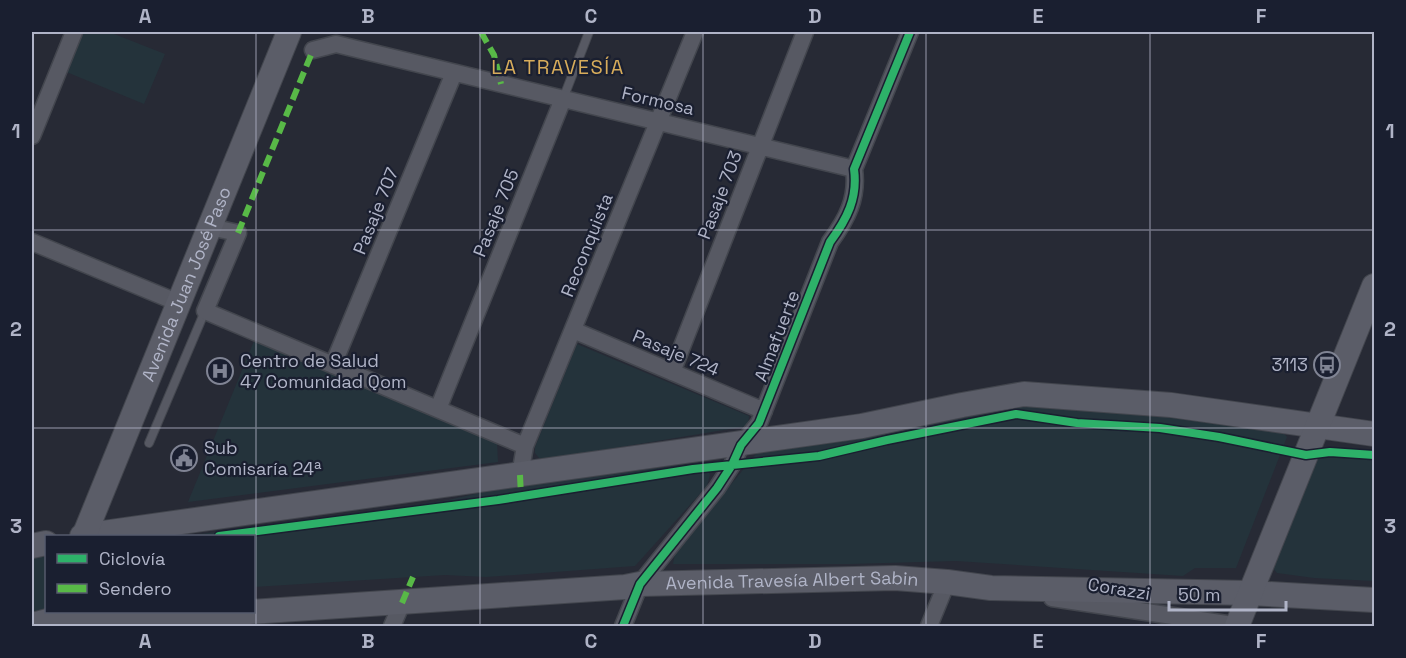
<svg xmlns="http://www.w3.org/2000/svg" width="1406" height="658" viewBox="0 0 1406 658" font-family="'Space Grotesk',sans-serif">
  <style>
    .green { fill: #24333b }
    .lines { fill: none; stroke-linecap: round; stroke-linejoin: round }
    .lane-casing { stroke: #43464e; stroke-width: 10 }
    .street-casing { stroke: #43464e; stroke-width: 19 }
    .secondary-casing { stroke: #43464e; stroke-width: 26 }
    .lane { stroke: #575963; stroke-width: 8 }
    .street { stroke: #575963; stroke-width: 16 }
    .secondary { stroke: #5b5d68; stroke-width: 24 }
    .quiet { stroke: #58b947; stroke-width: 6; stroke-dasharray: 12 6; stroke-linecap: butt }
    .cycleway-casing { stroke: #1a1f30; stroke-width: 11 }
    .cycleway { stroke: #2db169; stroke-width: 8 }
    .grid { fill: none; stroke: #b0b4c7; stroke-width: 1.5; stroke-opacity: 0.55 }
    .labels { text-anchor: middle; stroke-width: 4.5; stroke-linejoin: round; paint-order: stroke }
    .street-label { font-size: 18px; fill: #b0b4c7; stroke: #1a1f30 }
    .poi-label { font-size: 18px; fill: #b0b4c7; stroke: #1a1f30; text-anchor: start }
    .neighbourhood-label { font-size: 20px; letter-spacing: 1.5px; fill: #d7ac5b; stroke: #1a1f30 }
    .neatline { fill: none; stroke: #b0b4c7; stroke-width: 2 }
    .grid-label { font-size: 20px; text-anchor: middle; font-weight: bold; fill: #b0b4c7 }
  </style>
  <rect width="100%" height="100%" fill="#272a35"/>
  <path class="green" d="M81 32H109L165 54 144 104 64 71Z
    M254 341 497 442 498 462 188 502Z
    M577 344 749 416 748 426 548 459 539 458 535 453V447Z
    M1019 406 1186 417 1278 427 1287 437 1236 568H1195L1183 576 956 561 850 564H673L675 553 760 449Z
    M1330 452 1374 455V581L1314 578 1277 573 1271 566 1316 453Z
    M704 462 710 475 707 486 635 566 486 577 445 575 254 587V536H185L328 518 448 500 497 489Z
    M46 543V612L32 625V546Z"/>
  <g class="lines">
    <defs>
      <path id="lane" d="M563 99 589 32
        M149 443 205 311"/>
      <path id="street" d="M313 50 336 44 854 169
        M32 136 74 32
        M210 227 238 233 205 311 525 446
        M32 242 179 303
        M573 330 764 411
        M333 365 454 73
        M672 372 805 32
        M438 409 563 99
        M520 475 525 446 695 32
        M1052 598 1240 626
        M392 626 402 603
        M623 626 640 584 717 488 732 465 741 445 759 423 830 242C847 219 858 198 854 169L910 32
        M929 626 947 582"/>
      <g id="secondary">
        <path d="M82 536 862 426 962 405 1024 394 1171 405 1374 434"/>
        <path id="s1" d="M84 536 289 32"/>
        <path d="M32 546 46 543"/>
        <path id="s2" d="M32 625 51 620 249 612 625 587 640 584 895 578 947 582 991 588 1250 593 1374 600"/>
        <path d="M1237 626 1374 286"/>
      </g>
    </defs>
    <use href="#lane" class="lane-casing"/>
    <use href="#street" class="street-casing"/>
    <use href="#secondary" class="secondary-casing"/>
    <use href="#lane" class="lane"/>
    <use href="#street" class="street"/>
    <use href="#secondary" class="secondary"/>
    <path class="quiet" d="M481 32 494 55 501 84
      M238 233 313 50
      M520 475 521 496
      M402 603 413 577"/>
    <defs>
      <path id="cycleway" d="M219 536 498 500 693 469 819 456 887 440 1016 414 1077 423 1160 428 1219 437 1306 455 1330 452 1374 455
        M623 626 640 584 717 488 732 465 741 445 759 423 830 242C847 219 858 198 854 169L910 32"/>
    </defs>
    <use href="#cycleway" class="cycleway-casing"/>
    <use href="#cycleway" class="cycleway"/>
  </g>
  <path class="grid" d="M256 32V626M480 32V626M703 32V626M926 32V626M1150 32V626M32 230H1374M32 428H1374"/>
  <defs>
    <symbol id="bus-ring" viewBox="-11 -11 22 22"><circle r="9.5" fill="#1a1f30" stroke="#808494" stroke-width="1.5"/><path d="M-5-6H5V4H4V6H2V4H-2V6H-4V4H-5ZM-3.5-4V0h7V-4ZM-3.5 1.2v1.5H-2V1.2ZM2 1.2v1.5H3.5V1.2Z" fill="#808494"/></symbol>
    <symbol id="hospital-ring" viewBox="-11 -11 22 22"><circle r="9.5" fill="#1a1f30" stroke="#808494" stroke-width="1.5"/><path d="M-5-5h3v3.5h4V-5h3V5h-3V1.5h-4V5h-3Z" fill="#808494"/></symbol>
    <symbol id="civic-ring" viewBox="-11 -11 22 22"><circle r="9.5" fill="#1a1f30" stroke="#808494" stroke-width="1.5"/><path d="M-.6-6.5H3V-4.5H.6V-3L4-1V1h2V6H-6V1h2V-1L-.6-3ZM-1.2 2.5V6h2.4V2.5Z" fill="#808494"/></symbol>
  </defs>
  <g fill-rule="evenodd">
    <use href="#bus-ring" x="1312" y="350" width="30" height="30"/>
    <use href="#hospital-ring" x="205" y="356" width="30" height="30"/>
    <use href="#civic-ring" x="169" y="443" width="30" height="30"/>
  </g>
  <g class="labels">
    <g class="street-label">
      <text transform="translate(658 101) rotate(13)" y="6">Formosa</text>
      <text transform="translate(720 195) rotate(-69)" y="6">Pasaje 703</text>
      <text transform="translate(376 211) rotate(-68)" y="6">Pasaje 707</text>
      <text transform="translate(496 213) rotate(-68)" y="6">Pasaje 705</text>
      <text transform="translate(587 245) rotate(-68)" y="6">Reconquista</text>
      <text dy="6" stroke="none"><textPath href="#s1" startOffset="272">Avenida Juan José Paso</textPath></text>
      <text transform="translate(777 336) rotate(-69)" y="6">Almafuerte</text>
      <text transform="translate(676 353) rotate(23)" y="6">Pasaje 724</text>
      <text dy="6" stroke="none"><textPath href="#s2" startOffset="762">Avenida Travesía Albert Sabin</textPath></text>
      <text transform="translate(1119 589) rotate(9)" y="6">Corazzi</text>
    </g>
    <g class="poi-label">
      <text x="240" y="367">Centro de Salud<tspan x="240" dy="21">47 Comunidad Qom</tspan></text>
      <text x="1308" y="371" text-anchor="end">3113</text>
      <text x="204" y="454">Sub<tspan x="204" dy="21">Comisaría 24ª</tspan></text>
    </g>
    <g class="neighbourhood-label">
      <text x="558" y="74">LA TRAVESÍA</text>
    </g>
  </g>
  <rect width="1406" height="658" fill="none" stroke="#1a1f30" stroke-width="66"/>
  <rect x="45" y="535" width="210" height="78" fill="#1a1f30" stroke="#565b6c" stroke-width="1.5"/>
  <rect x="57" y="554" width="30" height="9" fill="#2db169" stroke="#565b6c" stroke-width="1.5"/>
  <text x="99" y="565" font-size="18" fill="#b0b4c7">Ciclovía</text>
  <rect x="57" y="584" width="30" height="9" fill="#58b947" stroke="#565b6c" stroke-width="1.5"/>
  <text x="99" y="595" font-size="18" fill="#b0b4c7">Sendero</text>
  <path d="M1169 601v9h117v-9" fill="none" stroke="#b0b4c7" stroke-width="3"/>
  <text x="1178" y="601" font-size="18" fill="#b0b4c7" stroke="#1a1f30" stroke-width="4.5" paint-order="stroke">50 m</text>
  <rect x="33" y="33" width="1340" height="592" class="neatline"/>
  <g class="grid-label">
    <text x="145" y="23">A</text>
    <text x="368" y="23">B</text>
    <text x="591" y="23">C</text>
    <text x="815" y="23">D</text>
    <text x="1038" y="23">E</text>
    <text x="1261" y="23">F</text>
    <text x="16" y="138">1</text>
    <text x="1390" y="138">1</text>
    <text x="16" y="336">2</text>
    <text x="1390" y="336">2</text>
    <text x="16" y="533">3</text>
    <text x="1390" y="533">3</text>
    <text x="145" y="648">A</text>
    <text x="368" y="648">B</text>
    <text x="591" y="648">C</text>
    <text x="815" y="648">D</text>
    <text x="1038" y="648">E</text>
    <text x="1261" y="648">F</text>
  </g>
</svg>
